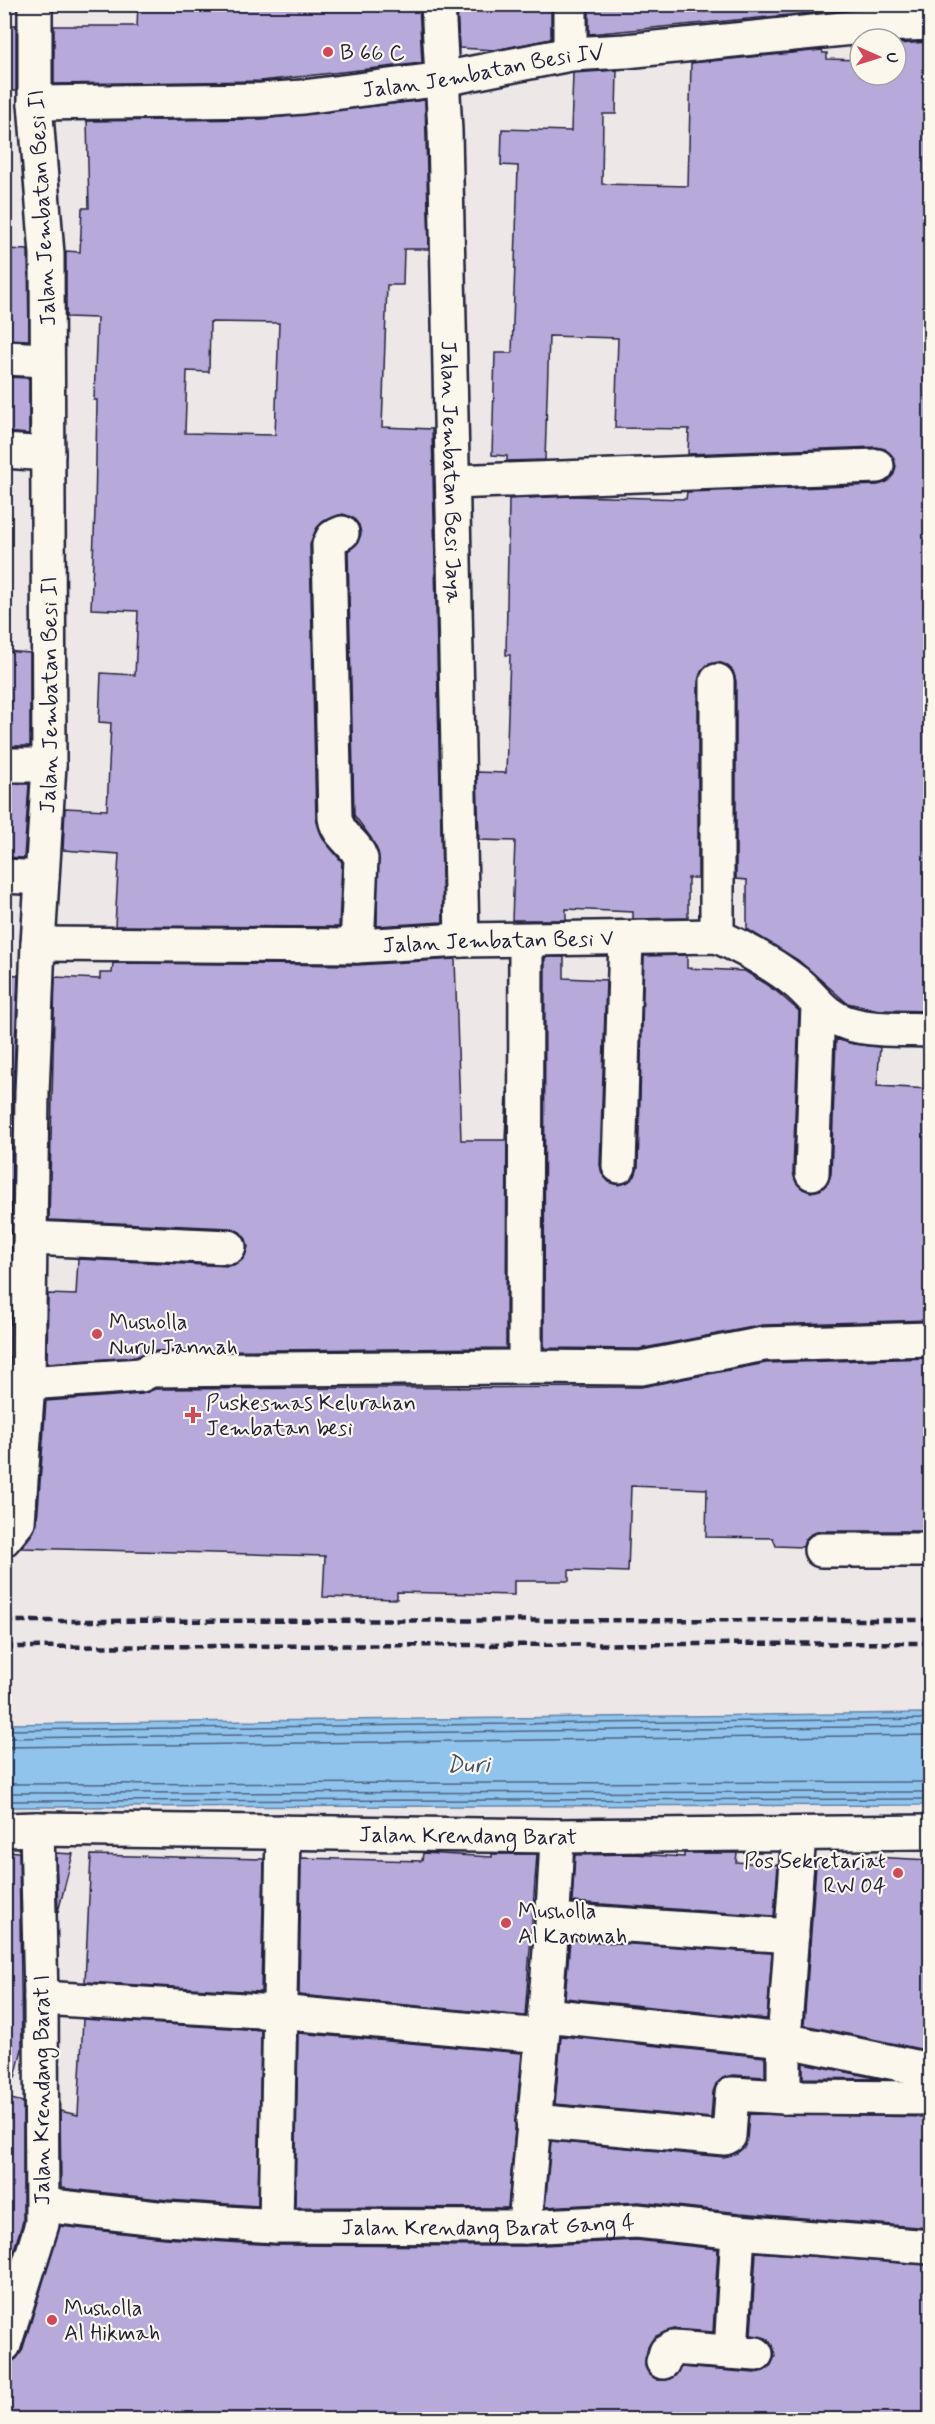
<svg xmlns="http://www.w3.org/2000/svg" width="935" height="2424" viewBox="0 0 935 2424" font-family="Mynerve,sans-serif">
  <style>
    .water { fill: #90c4ed; stroke: #6483a6; stroke-width: 1.5 }
    .lines { fill: none; stroke-linecap: round; stroke-linejoin: round }
    .shore { stroke: #4e6382; stroke-width: 1.5 }
    .building { fill: #b7a9da; stroke: #22223b; stroke-width: 1.5; fill-rule: evenodd }
    .minor-casing { stroke: #22223b; stroke-width: 38 }
    .minor { stroke: #fbf7ec; stroke-width: 33 }
    .rail { stroke: #22223b; stroke-width: 4.5; stroke-dasharray: 9 4.5; stroke-linecap: butt }
    .poi-dot { fill: #d1495b; stroke: #fbf7ec; stroke-width: 2 }
    .labels { text-anchor: middle; stroke-width: 4.5; stroke-linejoin: round; paint-order: stroke }
    .poi-label { font-size: 22px; fill: #22223b; stroke: #fbf7ec; text-anchor: start }
    .street-label { font-size: 22px; fill: #22223b; stroke: #fbf7ec }
    .water-label { font-size: 24px; font-style: italic; fill: #435370; stroke: #fbf7ec }
  </style>
  <rect width="100%" height="100%" fill="#ede7e8"/>
  <filter id="ink" filterUnits="userSpaceOnUse"><feTurbulence type="fractalNoise" baseFrequency=".0167" numOctaves="2"/><feDisplacementMap in="SourceGraphic" scale="12" xChannelSelector="R" yChannelSelector="G"/><feConvolveMatrix kernelMatrix="1 2 1 2 8 2 1 2 1" color-interpolation-filters="sRGB"/></filter>
  <g filter="url(#ink)">
    <path class="water" d="M930 1713V1805L5 1807V1724Z"/>
    <g class="lines">
      <path class="shore" d="M4 1730 930 1719
        M4 1738 930 1726
        M4 1747 930 1735
        M4 1784 930 1782
        M4 1793 930 1792
        M4 1801 930 1799"/>
    </g>
    <path class="building" d="M138 4H419L422 63 261 81 54 84V26H137Z
      M457 4H551V39L495 50 459 48Z
      M589 4H820V12L589 34Z
      M4 25H16V91H4Z
      M930 42V1011L879 1010 847 1003 798 960 747 929V880L736 879V681L733 671 726 665 718 662 707 665 701 672 698 681V878H688V918L633 919V912L566 909V920H512L515 841 479 840 477 772 506 773 510 655H506L509 499 571 496 686 499 687 492 878 485 887 482 894 474 896 466 892 456 885 449 876 447 688 454 689 429 615 428 618 338 549 336 545 460 507 461V456L492 455 495 353H512L516 233 518 166 501 165 502 129 571 131 573 73 617 70 616 114H603L602 184 688 186 691 63 822 50 823 53H827V59L860 60V75H896V44Z
      M425 100 429 249H404L403 285H387L382 427 432 429 443 922 377 926 378 852 371 838 354 815 348 551 357 544 361 534 359 525 353 518 343 514 325 520 316 529 310 545 316 819 323 839 342 862 339 927 115 926 119 854 63 850 65 808 107 810 111 723 99 722 101 673 135 675 138 611 91 609 95 511 97 400H94L97 318 66 317V251L80 252 82 208H89L87 121 263 119ZM210 322 279 323 275 435 185 433 187 371 209 372Z
      M4 249 28 250 29 340 4 339Z
      M4 377 29 378V434L4 432Z
      M4 651 30 653V746H4Z
      M4 784H29L24 858 4 857Z
      M687 955V968L745 971 776 991 799 1011 793 1172 796 1182 803 1189 811 1192 820 1190 828 1183 831 1174 836 1039 853 1044 880 1047 877 1086 930 1089V1320L763 1325 639 1349 544 1348 545 957H564V978L606 980 600 1165 602 1174 609 1182 619 1185 628 1182 635 1176 638 1167 644 956Z
      M455 959 461 1140H505L507 1092 506 1348 151 1351 136 1357 47 1363 48 1294 76 1295 78 1259 228 1266 237 1264 244 1258 248 1247 246 1239 240 1232 230 1228 49 1220 55 977 100 979V973H112L113 963 357 965Z
      M4 974 18 975 13 1093 11 1234 4 1233Z
      M4 1292H10V1363L4 1364Z
      M930 1358V1531H821L811 1534 805 1540 803 1547 776 1546 773 1538 706 1537 707 1489 631 1486 628 1572 569 1570V1581H514V1595L397 1592V1599L323 1597 325 1556 21 1548 32 1534 37 1523 46 1401 142 1394 155 1389 641 1387 766 1363Z
      M4 1851 19 1852 22 2049 15 2078 4 2077Z
      M56 1853 73 1854 58 1912Z
      M423 1853 492 1857V1854H537L525 2016 299 1995 301 1858 422 1861Z
      M684 1853H737L736 1862 778 1865 774 1916 572 1902 575 1855 634 1854 684 1857Z
      M91 1855 264 1859 261 1992 85 1982Z
      M872 1857 930 1860V2051L804 2025 816 1865 871 1866Z
      M570 1940 772 1953 767 2019 565 1998Z
      M83 2019 261 2030 258 2206 168 2200 61 2188 60 2111 78 2115Z
      M298 2033 522 2053 508 2208 295 2207Z
      M561 2036 765 2057V2077L733 2075 723 2078 716 2084 713 2092 711 2118 555 2104Z
      M803 2063 880 2079 803 2078Z
      M4 2097 23 2102V2221L4 2281Z
      M749 2114 930 2117V2228L740 2213 639 2202 545 2207 551 2141 724 2157 737 2153 745 2146Z
      M60 2226 165 2238 276 2245 525 2246 636 2240 718 2249 713 2332 674 2329 656 2336 648 2347 645 2366 649 2374 658 2380H667L675 2376 681 2367 755 2373 764 2371 771 2365 775 2356 773 2345 766 2338 751 2335 756 2252 930 2265V2419L678 2420V2416L498 2420H4V2363L16 2359 22 2351Z"/>
    <g class="lines">
      <defs>
        <g id="minor">
          <path id="s1" d="M438 4 445 131 462 940"/>
          <path d="M570 54V4"/>
          <path id="s2" d="M35 103 262 100 303 97 443 79 570 54 626 51 882 25 930 23"/>
          <path d="M4 358 47 360"/>
          <path d="M4 451 48 454"/>
          <path d="M453 482 877 466"/>
          <path d="M342 533 333 537 329 545 335 818C338 837 356 842 361 859L357 946"/>
          <path d="M4 765H49"/>
          <path d="M4 876 42 878"/>
          <path d="M717 936V681"/>
          <path id="s3" d="M38 944 357 946 462 940 717 936C746 949 772 963 797 983 814 997 824 1016 847 1023 871 1031 905 1029 930 1030"/>
          <path d="M619 1166 626 939"/>
          <path d="M812 1173 818 1005"/>
          <path d="M31 1238 229 1247"/>
          <path d="M525 1367 526 940"/>
          <path d="M6 1382 28 1383 141 1375 151 1370 525 1367 641 1368 764 1344 930 1339"/>
          <path id="s4" d="M4 1539 18 1522 28 1383 32 1093 38 944 49 765 47 254 35 103V4"/>
          <path d="M821 1550H930"/>
          <path id="s5" d="M4 1830 37 1829 557 1836 930 1832"/>
          <path d="M553 1920 792 1936"/>
          <path d="M41 1998 278 2012 542 2036"/>
          <path d="M545 2015 784 2040 799 1834"/>
          <path d="M784 2097 930 2098"/>
          <path d="M533 2121 725 2138 729 2136 732 2094 784 2097V2040L930 2070"/>
          <path id="s6" d="M43 2205 166 2219 276 2226 525 2227 637 2221 738 2232 930 2247"/>
          <path d="M276 2226 283 1832"/>
          <path d="M525 2227C535 2096 552 1967 557 1836"/>
          <path d="M4 2345 42 2224 41 1998 37 1829"/>
          <path d="M731 2352 738 2232"/>
          <path d="M663 2362 666 2352 673 2348 756 2354"/>
        </g>
      </defs>
      <use href="#minor" class="minor-casing"/>
      <use href="#minor" class="minor"/>
      <path class="rail" d="M4 1621 930 1620
        M4 1647 930 1643"/>
    </g>
  </g>
  <g class="poi-dot">
    <circle cx="328" cy="52" r="6"/>
    <circle cx="97" cy="1334" r="6"/>
    <path d="M190 1406h6v6h6v6h-6v6h-6v-6h-6v-6h6z"/>
    <circle cx="898" cy="1873" r="6"/>
    <circle cx="506" cy="1923" r="6"/>
    <circle cx="52" cy="2320" r="6"/>
  </g>
  <g class="labels">
    <g class="poi-label">
      <text x="340" y="60">B 66 C</text>
      <text x="109" y="1329">Musholla<tspan x="109" dy="25">Nurul Jannah</tspan></text>
      <text x="206" y="1410">Puskesmas Kelurahan<tspan x="206" dy="25">Jembatan besi</tspan></text>
      <text x="886" y="1868" text-anchor="end">Pos Sekretariat<tspan x="886" dy="25">RW 04</tspan></text>
      <text x="518" y="1918">Musholla<tspan x="518" dy="25">Al Karomah</tspan></text>
      <text x="64" y="2315">Musholla<tspan x="64" dy="25">Al Hikmah</tspan></text>
    </g>
    <g class="street-label">
      <text dy="8" stroke="none"><textPath href="#s2" startOffset="450">Jalan Jembatan Besi IV</textPath></text>
      <text transform="translate(41 208) rotate(-93)" y="8">Jalan Jembatan Besi II</text>
      <text dy="8" stroke="none"><textPath href="#s1" startOffset="468">Jalan Jembatan Besi Jaya</textPath></text>
      <text dy="8" stroke="none"><textPath href="#s4" startOffset="850">Jalan Jembatan Besi II</textPath></text>
      <text dy="8" stroke="none"><textPath href="#s3" startOffset="460">Jalan Jembatan Besi V</textPath></text>
      <text dy="8" stroke="none"><textPath href="#s5" startOffset="464">Jalan Krendang Barat</textPath></text>
      <text transform="translate(41 2090) rotate(-90)" y="8">Jalan Krendang Barat I</text>
      <text dy="8" stroke="none"><textPath href="#s6" startOffset="446">Jalan Krendang Barat Gang 4</textPath></text>
    </g>
    <g class="water-label">
      <text x="468" y="1772">Duri</text>
    </g>
  </g>
  <rect width="935" height="2424" fill="none" stroke="#fbf7ec" stroke-width="24"/>
  <rect x="12" y="12" width="911" height="2400" fill="none" stroke="#22223b" stroke-width="2" filter="url(#ink)"/>
  <g transform="translate(878 57) rotate(93)"><circle r="28" fill="#fbf7ec" stroke="#a4a2a5" stroke-width="1.5"/>
  <path d="M0-4.5L10 22L0 15L-10 22Z" fill="#d1495b"/>
  <text y="-9" font-size="16" font-weight="bold" text-anchor="middle" fill="#22223b">U</text>
  </g>
</svg>
